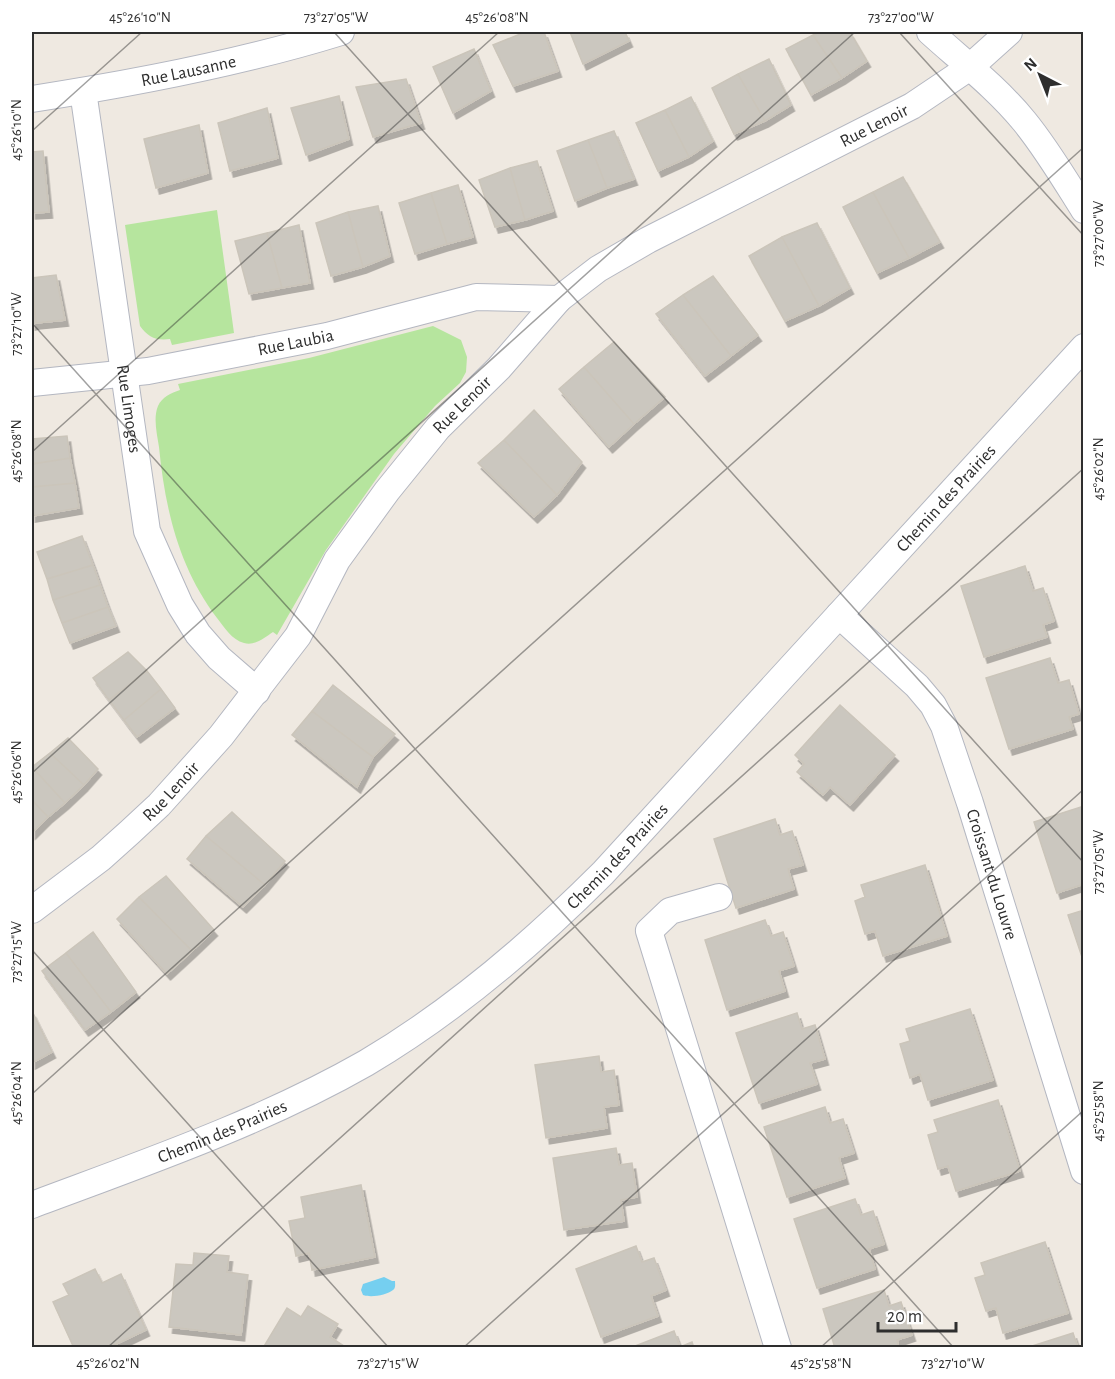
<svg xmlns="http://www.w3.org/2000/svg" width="1115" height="1379" viewBox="0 0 1115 1379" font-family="'Alegreya Sans',sans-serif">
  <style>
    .green { fill: #b6e59e }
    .water { fill: #75cff0 }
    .building { fill: #cbc7bf; stroke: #cbc5ba; stroke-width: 1.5; filter: url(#shadow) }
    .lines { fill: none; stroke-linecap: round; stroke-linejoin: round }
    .minor-casing { stroke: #b4b7c1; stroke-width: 28 }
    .minor { stroke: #fff; stroke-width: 26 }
    .ticks { fill: none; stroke: #2e2e2e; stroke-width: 1.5; stroke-opacity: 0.45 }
    .labels { text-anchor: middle; stroke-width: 5; stroke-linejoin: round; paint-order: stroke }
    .street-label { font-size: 18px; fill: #2e2e2e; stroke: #fff }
    .neatline { fill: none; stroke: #2e2e2e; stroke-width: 2 }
    .ticks-label { font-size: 15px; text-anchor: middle; fill: #2e2e2e }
  </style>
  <defs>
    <filter id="shadow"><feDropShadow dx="3.5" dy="6" stdDeviation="0" flood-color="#0004"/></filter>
  </defs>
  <rect width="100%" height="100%" fill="#efe9e1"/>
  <path class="green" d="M217 210 234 333 172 345 170 339C156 341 148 337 140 326L125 225Z
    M433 326 461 340 467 357 466 372 460 383 435 406 394 454 326 550 277 635 273 632C264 638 255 646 244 643 232 640 224 627 217 618 179 568 165 509 159 447 157 434 153 418 158 406 162 397 171 393 180 390L178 384 309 358Z"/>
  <path class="water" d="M384 1277 392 1281H395C395 1284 396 1288 393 1290 387 1295 371 1298 363 1295L361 1290 363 1284Z"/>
  <path class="building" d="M525 32H544L558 71 513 86 493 45Z
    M570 32H625L629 41 583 64Z
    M820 32H850L867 61 842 78 813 35Z
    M813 35 842 78 811 95 786 49Z
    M474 49 491 91 453 113 433 67Z
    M769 59 791 105 765 121 738 74Z
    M738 74 765 121 734 134 712 88Z
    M406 79 421 123 373 137 356 87Z
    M339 96 349 139 306 155 291 108Z
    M691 97 713 141 689 157 665 110Z
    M267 108 278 158 230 171 218 123Z
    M665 110 689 157 658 171 636 123Z
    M199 125 208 173 156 188 144 139Z
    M614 131 634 179 607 188 588 140Z
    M588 140 607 188 575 201 557 151Z
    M43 151 49 212 32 213V152Z
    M537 161 553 211 525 220 510 168Z
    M510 168 525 220 495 227 479 180Z
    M903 177 940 242 909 258 873 192Z
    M458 185 473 237 447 244 431 193Z
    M873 192 909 258 877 273 843 207Z
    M431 193 447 244 415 254 399 203Z
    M378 206 390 256 363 267 348 212Z
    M348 212 363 267 331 276 316 223Z
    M817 223 850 288 819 306 782 237Z
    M299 225 310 283 282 288 267 233Z
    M267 233 282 288 249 294 235 241Z
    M782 237 819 306 785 321 749 256Z
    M56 275 65 320 36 323 32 278Z
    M713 276 758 335 731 356 683 295Z
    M32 285 36 323 32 324Z
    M683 295 731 356 705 376 656 314Z
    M614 342 665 397 634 424 584 367Z
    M584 367 634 424 609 447 559 389Z
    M534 410 582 462 557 495 504 440Z
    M67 436 70 458 32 464V439Z
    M504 440 557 495 534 517 478 463Z
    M70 458 75 483 32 487V464Z
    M75 483 79 508 32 516V487Z
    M82 536 93 565 47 579 37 552Z
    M93 565 100 585 53 600 47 579Z
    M1025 566 1033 591 1043 588 1054 621 1043 625 1047 637 984 657 961 586Z
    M100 585 108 607 62 623 53 600Z
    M108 607 116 626 70 643 62 623Z
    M128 652 147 671 109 700 93 678Z
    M1050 658 1058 683 1069 680 1079 714 1069 717 1073 729 1009 749 986 678Z
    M147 671 161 689 124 720 109 700Z
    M333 685 395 734 373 757 312 711Z
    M161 689 175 708 137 737 124 720Z
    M840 705 895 755 850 805 830 787 823 795 797 772 804 764 795 755Z
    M312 711 373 757 357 787 292 735Z
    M68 738 98 769 84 785 50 753Z
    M50 753 84 785 65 803 32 767Z
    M32 767 65 803 48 817 32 800Z
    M32 800 48 817 32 833Z
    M1084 806V884L1057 893 1034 822Z
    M232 812 285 861 265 885 206 836Z
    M775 819 780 835 792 831 803 865 788 869 794 889 736 908 714 839Z
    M206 836 265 885 243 907 187 859Z
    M925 865 947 936 883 956 875 931 865 934 855 901 865 897 861 885Z
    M166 876 214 930 192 951 139 897Z
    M139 897 192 951 167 974 117 919Z
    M1084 910V963L1068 915Z
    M765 920 771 936 783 932 794 966 779 971 785 991 727 1010 705 940Z
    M93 932 136 992 111 1012 66 953Z
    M66 953 111 1012 85 1030 42 971Z
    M970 1009 993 1080 928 1100 920 1074 910 1078 900 1044 910 1041 906 1029Z
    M32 1011 52 1052 32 1063Z
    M797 1013 802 1029 815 1025 825 1059 810 1063 817 1084 759 1103 736 1033Z
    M599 1056 601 1072 614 1070 619 1105 604 1107 607 1128 546 1138 535 1065Z
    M998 1100 1020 1171 956 1191 948 1166 938 1169 928 1135 938 1132 934 1120Z
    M825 1107 830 1123 843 1119 854 1153 839 1158 845 1178 787 1197 764 1127Z
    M616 1148 619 1165 632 1163 637 1197 621 1200 624 1221 564 1230 553 1158Z
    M361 1185 375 1257 312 1270 309 1253 296 1256 289 1221 305 1218 301 1197Z
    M855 1199 861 1215 873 1211 884 1244 869 1249 875 1269 817 1288 794 1219Z
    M1045 1242 1068 1313 1003 1333 996 1308 986 1311 975 1278 985 1275 981 1263Z
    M636 1246 642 1262 654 1258 666 1290 651 1296 658 1316 601 1337 576 1269Z
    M194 1253 229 1256 227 1272 248 1275 241 1335 169 1327 176 1264 193 1265Z
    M95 1269 102 1283 121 1274 146 1330 108 1348H74L53 1302 69 1295 63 1284Z
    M884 1290 889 1306 901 1302 912 1335 897 1340 899 1348H835L823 1309Z
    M308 1306 338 1324 330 1337 347 1348H263L287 1308 301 1317Z
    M674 1331 680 1347 692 1342 694 1348H630Z
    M1073 1333 1078 1348H1026Z"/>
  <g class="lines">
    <defs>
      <g id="minor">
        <path d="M930 32C962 61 997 88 1024 121 1047 149 1065 180 1084 210"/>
        <path id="s1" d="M83 91 147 531 180 605 198 634 219 658 257 691"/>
        <path id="s2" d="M32 99C136 83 241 63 341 32"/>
        <path id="s3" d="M32 383 148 371 327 336 476 297 559 299"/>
        <path id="s4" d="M839 615 917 686 933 705 944 726 970 803 1084 1171"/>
        <path d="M719 897 670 911 649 931 778 1348"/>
        <path id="s5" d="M32 910 101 858 130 832 159 805 221 736 298 636 337 560 387 491 438 428 499 368 559 299 598 269 648 240 912 106 970 67 1009 32"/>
        <path id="s6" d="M32 1205C144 1163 261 1123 366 1063 454 1011 531 945 603 873L1084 347"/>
      </g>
    </defs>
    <use href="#minor" class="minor-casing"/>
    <use href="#minor" class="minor"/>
  </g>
  <path class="ticks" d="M334 32 1084 863M899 32 1084 236M32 131 142 32M32 323 954 1348M32 452 499 32M32 773 855 32M32 950 389 1348M32 1094 1084 147M107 1348 1084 468M463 1348 1084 789M820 1348 1084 1110"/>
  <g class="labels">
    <g class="street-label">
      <text dy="6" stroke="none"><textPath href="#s2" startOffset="159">Rue Lausanne</textPath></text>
      <text dy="6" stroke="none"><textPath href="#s5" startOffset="1173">Rue Lenoir</textPath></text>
      <text dy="6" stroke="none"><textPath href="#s3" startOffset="267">Rue Laubia</textPath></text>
      <text dy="6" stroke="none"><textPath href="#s5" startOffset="669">Rue Lenoir</textPath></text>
      <text dy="6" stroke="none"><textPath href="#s1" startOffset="321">Rue Limoges</textPath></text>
      <text dy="6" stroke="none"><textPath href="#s6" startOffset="1176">Chemin des Prairies</textPath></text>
      <text dy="6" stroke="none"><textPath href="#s5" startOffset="183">Rue Lenoir</textPath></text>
      <text dy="6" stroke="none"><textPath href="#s6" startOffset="690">Chemin des Prairies</textPath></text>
      <text dy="6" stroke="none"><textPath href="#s4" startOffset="310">Croissant du Louvre</textPath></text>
      <text dy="6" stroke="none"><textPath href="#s6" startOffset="204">Chemin des Prairies</textPath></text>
    </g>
  </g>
  <rect width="1115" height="1379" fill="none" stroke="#ffffff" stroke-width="66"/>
  <g transform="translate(1040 75) rotate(318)" stroke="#ffffff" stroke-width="4.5" paint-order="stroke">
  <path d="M0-4.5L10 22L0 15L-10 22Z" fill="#2e2e2e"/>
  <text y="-9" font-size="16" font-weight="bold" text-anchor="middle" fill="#2e2e2e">N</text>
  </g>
  <path d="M878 1322v9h78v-9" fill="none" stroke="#2e2e2e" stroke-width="3"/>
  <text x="887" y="1322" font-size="18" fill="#2e2e2e" stroke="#ffffff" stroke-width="4.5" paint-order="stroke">20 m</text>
  <rect x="33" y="33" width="1049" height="1313" class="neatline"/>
  <g class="ticks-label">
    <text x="140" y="22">45°26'10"N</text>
    <text x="336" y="22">73°27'05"W</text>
    <text x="497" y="22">45°26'08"N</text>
    <text x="901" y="22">73°27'00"W</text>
    <text transform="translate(16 130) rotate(-90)" y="5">45°26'10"N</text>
    <text transform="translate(1098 234) rotate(-90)" y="5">73°27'00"W</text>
    <text transform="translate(16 324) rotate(-90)" y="5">73°27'10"W</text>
    <text transform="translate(16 451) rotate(-90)" y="5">45°26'08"N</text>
    <text transform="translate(1098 469) rotate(-90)" y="5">45°26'02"N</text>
    <text transform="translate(16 772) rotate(-90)" y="5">45°26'06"N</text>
    <text transform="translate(1098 862) rotate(-90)" y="5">73°27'05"W</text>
    <text transform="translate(16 952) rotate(-90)" y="5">73°27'15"W</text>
    <text transform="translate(16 1093) rotate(-90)" y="5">45°26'04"N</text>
    <text transform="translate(1098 1111) rotate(-90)" y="5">45°25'58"N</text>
    <text x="108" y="1368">45°26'02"N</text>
    <text x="388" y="1368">73°27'15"W</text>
    <text x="821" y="1368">45°25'58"N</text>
    <text x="953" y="1368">73°27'10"W</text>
  </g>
</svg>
